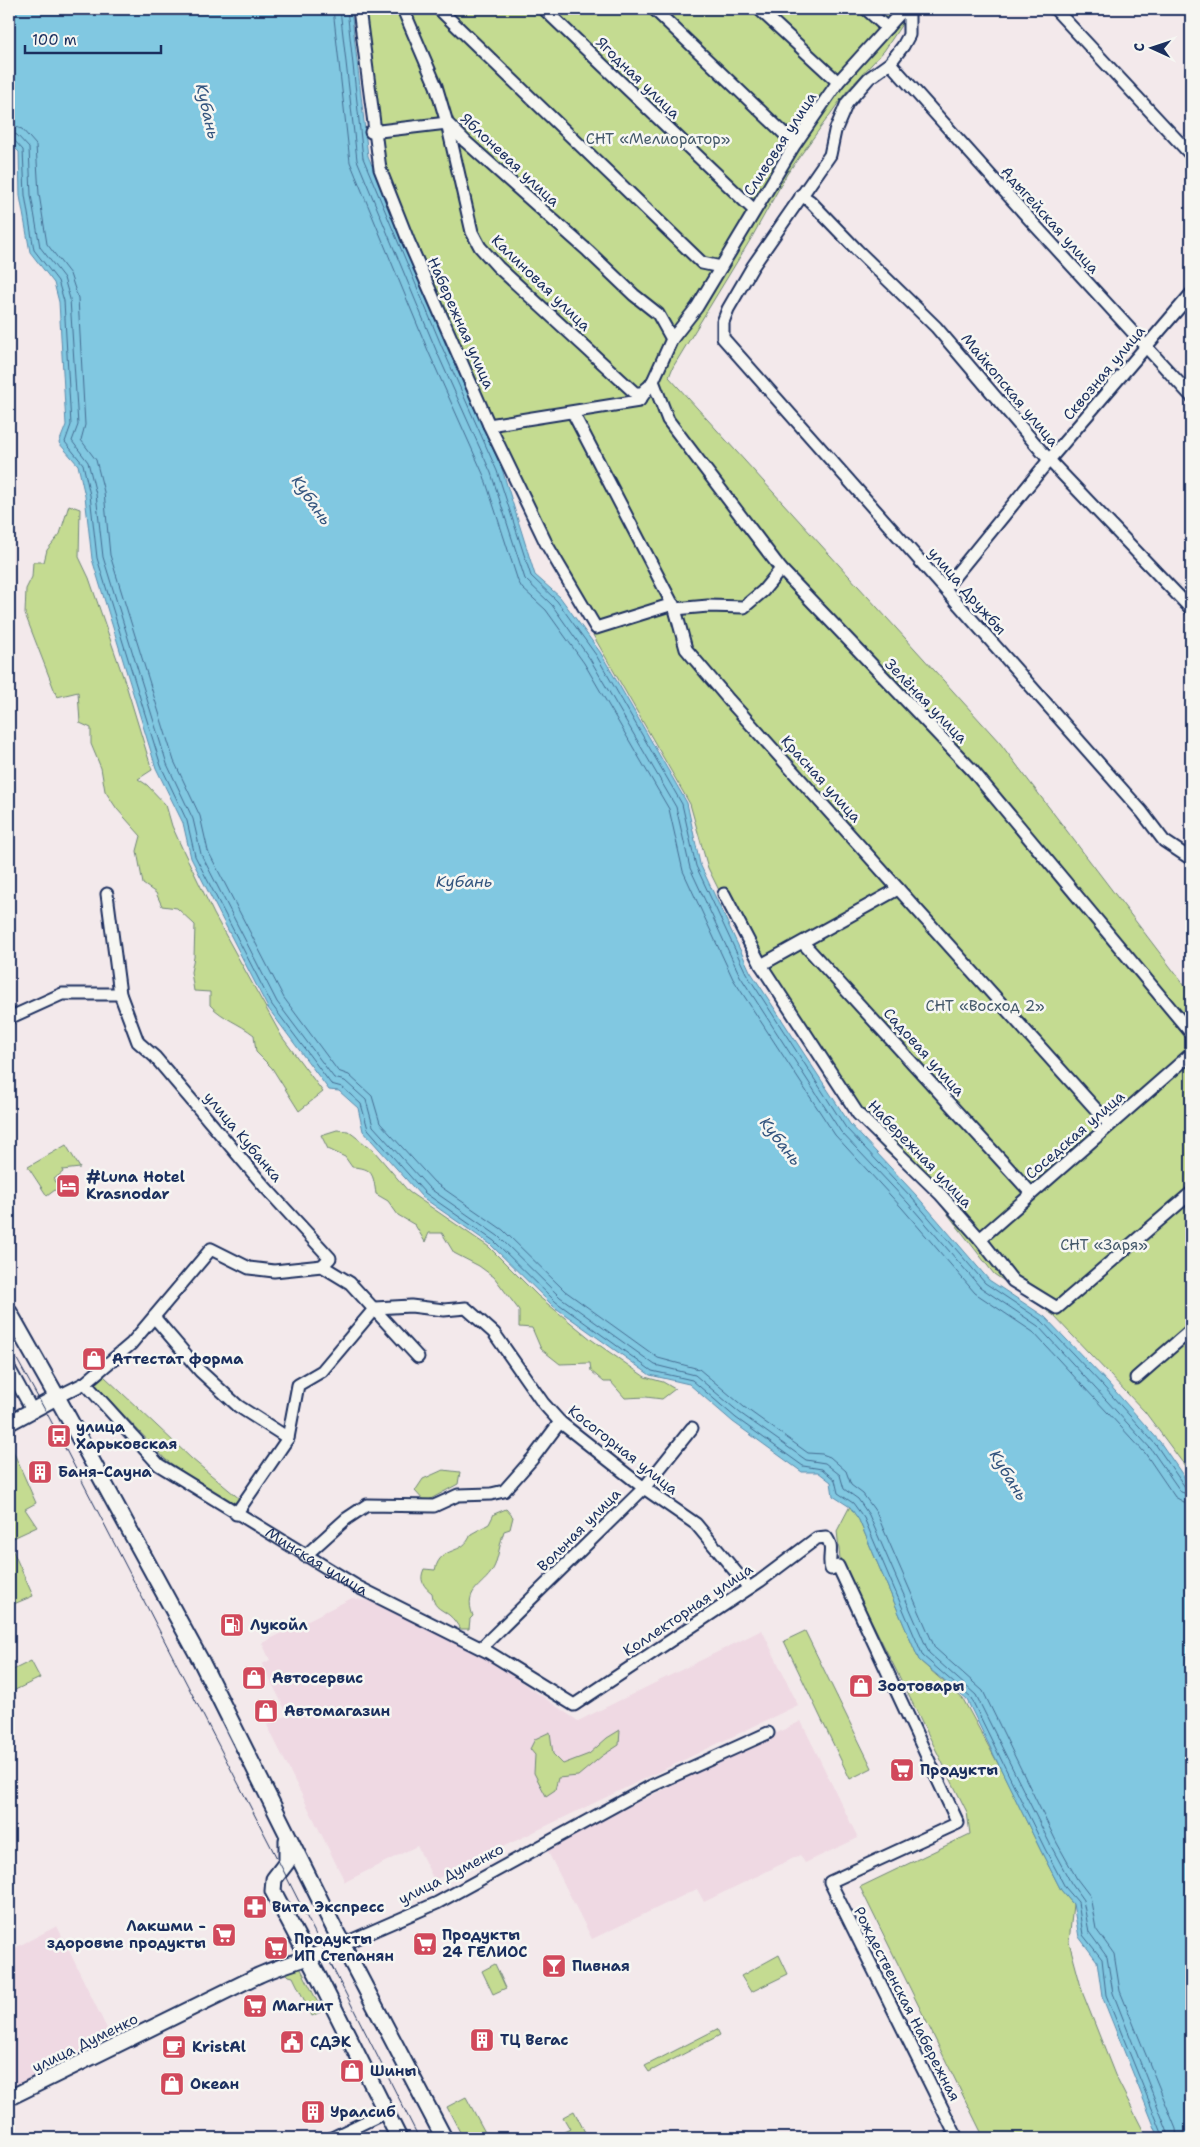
<svg xmlns="http://www.w3.org/2000/svg" width="1200" height="2147" viewBox="0 0 1200 2147" font-family="'Shantell Sans',sans-serif">
  <style>
    .built { fill: #efd9e3 }
    .green { fill: #c4db91; stroke: #708578 }
    .water { fill: #81c8e1; stroke: #588bad }
    .lines { fill: none; stroke-linecap: round; stroke-linejoin: round }
    .shore { stroke: #446c92; stroke-width: 1 }
    .minor-casing { stroke: #1b2f5e; stroke-width: 15 }
    .tertiary-casing { stroke: #1b2f5e; stroke-width: 18 }
    .secondary-casing { stroke: #1b2f5e; stroke-width: 19 }
    .minor { stroke: #f6f6f2; stroke-width: 11 }
    .tertiary { stroke: #f6f6f2; stroke-width: 14 }
    .secondary { stroke: #f6f6f2; stroke-width: 15 }
    .tram { stroke: #1b2f5e; stroke-width: 1 }
    .labels { text-anchor: middle; stroke-width: 5; stroke-linejoin: round; paint-order: stroke }
    .street-label { font-size: 15px; fill: #1b2f5e; stroke: #f6f6f2 }
    .park-label { font-size: 15px; fill: #455a6b; stroke: #f6f6f2 }
    .poi-label { font-size: 15px; font-weight: bold; fill: #1b2f5e; stroke: #f6f6f2; text-anchor: start }
    .water-label { font-size: 16px; font-style: italic; fill: #34557f; stroke: #f6f6f2 }
  </style>
  <rect width="100%" height="100%" fill="#f3e9eb"/>
  <filter id="ink" filterUnits="userSpaceOnUse"><feTurbulence type="fractalNoise" baseFrequency=".02" numOctaves="2"/><feDisplacementMap in="SourceGraphic" scale="10" xChannelSelector="R" yChannelSelector="G"/><feConvolveMatrix kernelMatrix="1 2 1 2 8 2 1 2 1" color-interpolation-filters="sRGB"/></filter>
  <g filter="url(#ink)">
    <path class="built" d="M352 1598 375 1602 474 1649 578 1721 762 1630 798 1705 434 1880 417 1846 345 1882 267 1725 288 1715 262 1664 270 1660 262 1643Z
      M801 1721 858 1838 805 1863 800 1855 704 1902 697 1889 592 1939 546 1848Z
      M57 1926 112 2039 9 2089V1951Z"/>
    <path class="green" d="M354 9H912L884 51 847 91 787 174 752 237 673 367 669 377 1000 743 1191 994V1474L1145 1412 1053 1315 994 1274 926 1186 886 1152 852 1115 755 963 708 868 690 804 543 548 374 161Z
      M69 505 80 509 79 557 89 578 127 688 152 770 138 779 147 785 166 805 172 826 182 848 214 914 252 983 282 1037 323 1092 299 1111 272 1068 256 1052 254 1035C239 1023 223 1019 210 1005V992L194 991 191 972 194 957 195 925 177 908 162 906 156 893 143 884 137 851 141 836 117 809 105 791 101 768 91 744V728L80 723 78 692 57 697 25 614 26 589 32 577 33 562H44L47 550 60 534Z
      M337 1130 348 1131 374 1151 409 1192 489 1247 538 1296 592 1340 645 1377 663 1382 675 1389 662 1399 646 1397 625 1398 611 1382H604L591 1371 590 1363 560 1364 541 1349 532 1328 519 1327V1310L494 1277 479 1266 454 1253 442 1233H429L425 1242 415 1225 398 1215 388 1201 376 1194C373 1174 373 1168 352 1167L345 1157 328 1149 321 1135Z
      M66 1145 80 1168 62 1170 63 1172 54 1179 59 1187 47 1196 28 1167Z
      M104 1376 192 1459 241 1500 235 1507 166 1460 95 1384Z
      M9 1442 36 1503 25 1509 37 1527 9 1540Z
      M443 1470 460 1472 458 1484 425 1502 415 1491 423 1479Z
      M850 1506 859 1520 919 1660 963 1699 1002 1771 1041 1851 1061 1890 1073 1904 1069 1942 1083 1994 1115 2075 1147 2138H984L860 1887 970 1834 967 1812 840 1558 837 1531Z
      M506 1509 513 1517 510 1529 504 1531C500 1542 499 1554 495 1565 486 1587 462 1587 473 1616L470 1619 469 1629H460C457 1624 454 1619 449 1615 438 1607 434 1608 432 1593 423 1586 419 1580 424 1569L435 1570C441 1544 463 1557 471 1534L489 1524 494 1514Z
      M9 1542 33 1596 9 1606Z
      M805 1631 872 1768 850 1779 784 1641Z
      M31 1661 40 1678 9 1693V1672Z
      M620 1730 619 1745 602 1756 578 1776 558 1778 555 1790 546 1796 534 1773 535 1755 530 1749 535 1739 550 1732 553 1754 563 1764 589 1754 607 1738Z
      M779 1955 788 1974 751 1992 741 1976Z
      M495 1964 506 1988 493 1994 482 1971Z
      M298 1967 301 1969 322 2011 312 2016 293 1977 289 1976 286 1973V1971Z
      M717 2029 720 2035 649 2072 645 2066Z
      M466 2097 488 2138H463L447 2107Z
      M574 2111 588 2138H562L560 2134 570 2129 563 2117Z"/>
    <path class="water" d="M9 9H351L368 156 446 345 502 469 535 575 560 597 600 652 687 803 700 864 750 971 850 1124 916 1195 989 1280 1045 1317 1108 1383 1160 1442 1191 1487V2138H1159L1102 1996 1097 1961 1079 1937 1073 1904 1061 1890 1041 1851 967 1700 919 1660 859 1520 850 1507 833 1496 831 1482 818 1472H802L733 1422 689 1384 650 1375 553 1306 490 1244 422 1197 363 1131 358 1108 339 1091 329 1090 268 1008 191 858 183 823 156 768 92 559 85 496 78 465 59 443 66 425 59 302 54 283 30 252 20 196 19 152 9 142Z"/>
    <g class="lines">
      <path class="shore" d="M333 9 350 162 429 353 484 476 518 581 522 588 546 610 584 663 669 809 683 871 733 979 835 1135 902 1208 975 1293 1033 1332 1145 1453 1175 1497 1184 1502 1191 1503
        M340 9 357 160 436 350 491 473 525 579 552 605 590 659 676 807 690 868 740 976 841 1132 908 1203 980 1287 1038 1326 1151 1449 1181 1492 1191 1495
        M347 9 363 158 442 347 497 471 531 576 557 601 596 655 682 804 696 866 746 973 846 1128 912 1198 985 1283 1042 1321 1104 1387 1156 1445 1185 1487 1191 1489
        M9 125 22 129 36 145 39 194 47 244 70 274 78 298 85 425 81 440 96 460 104 492 110 555 174 761 200 816 208 851 284 998 338 1071 349 1075 372 1096 380 1123 434 1182 503 1230 565 1291 658 1358 699 1369 744 1407 808 1453 822 1454 830 1457 846 1471 851 1485 863 1494 876 1512 935 1648 983 1691 1057 1843 1077 1879 1090 1896 1096 1929 1114 1954 1120 1991 1176 2129 1177 2138
        M9 132 17 135 29 148 31 195 40 247 64 278 70 299 78 425 72 441 88 462 96 494 103 557 167 764 193 819 201 854 277 1002 334 1078 345 1081 366 1100 373 1126 429 1188 498 1236 560 1297 655 1365 695 1375 740 1413 806 1460 825 1463 840 1475 844 1489 858 1499 869 1515 929 1653 976 1695 1051 1846 1071 1883 1083 1900 1089 1932 1107 1957 1113 1993 1170 2138
        M9 139 14 140 23 150 25 195 34 250 58 281 64 301 71 425 65 442 83 464 90 495 97 558 161 766 187 821 195 856 272 1005 331 1084 342 1087 361 1104 368 1129 425 1193 494 1241 556 1302 652 1371 692 1380 736 1418 803 1466 822 1469 835 1480 838 1493 853 1503 864 1518 923 1656 971 1698 1045 1849 1065 1887 1078 1902 1083 1935 1102 1959 1106 1995 1164 2138"/>
      <defs>
        <g id="minor">
          <path d="M359 9 380 169 408 240 489 425 547 545 596 628 673 604"/>
          <path d="M403 9 436 86 447 123 472 232 480 247 498 267 635 393H642L647 388"/>
          <path d="M439 9 702 263 721 267"/>
          <path d="M544 9 754 210"/>
          <path d="M654 9 795 144"/>
          <path d="M759 9 838 82"/>
          <path d="M866 9 887 28"/>
          <path d="M909 9V35L903 46 890 63 869 78 847 103 835 131 830 155 753 266 728 309 723 322V338L1142 812 1164 841 1191 859"/>
          <path d="M1055 9 1191 155"/>
          <path d="M890 63 1032 222 1191 396"/>
          <path d="M371 132 447 123 466 142 588 251 634 295 658 314 672 339"/>
          <path d="M801 195 810 201 857 250 936 327 1049 460 1191 609"/>
          <path d="M653 381 668 420 781 569 973 771 1191 1033"/>
          <path d="M573 413 675 609 686 649 729 700 1110 1125"/>
          <path d="M489 425 639 401 653 381 672 339 697 307 795 144 838 82 904 9"/>
          <path d="M945 588 1049 460 1191 294"/>
          <path d="M675 609 708 606 744 607 763 591 781 569"/>
          <path d="M107 894 120 994 138 1042 155 1057 265 1187 330 1258 322 1266 350 1283 418 1357"/>
          <path d="M724 894 761 965 858 1114 941 1195 980 1239 1013 1281 1057 1308 1191 1193"/>
          <path d="M803 943 1031 1193"/>
          <path d="M761 965 898 889"/>
          <path d="M9 1018 62 994H120"/>
          <path d="M980 1239 1191 1054"/>
          <path d="M154 1317 200 1371 238 1406 288 1438"/>
          <path d="M9 1368 32 1410"/>
          <path d="M1136 1378 1191 1330"/>
          <path id="s1" d="M85 1383 159 1465 358 1587 488 1652 574 1705 760 1581 817 1538 826 1537C835 1548 827 1558 831 1569L838 1566 958 1823 830 1882 957 2138"/>
          <path d="M57 1397 85 1383 131 1344 211 1249 249 1268 274 1271 322 1266"/>
          <path d="M236 1514 288 1438 298 1385 322 1371 375 1308 411 1306 444 1310 466 1308 494 1333 543 1403 560 1422 644 1488 696 1524 749 1588"/>
          <path d="M305 1556 346 1519 367 1505 434 1506 458 1495 491 1494 504 1491 533 1458 560 1422"/>
          <path d="M481 1648 644 1488 692 1428"/>
          <path d="M343 1944 437 1903 651 1786 768 1733"/>
          <path d="M332 2138 386 2112"/>
        </g>
        <path id="tertiary" d="M9 1423 57 1397
          M9 2098 257 1976C285 1963 316 1957 343 1944"/>
        <path id="secondary" d="M9 1312 57 1397 201 1661 334 1928 444 2138
          M287 1840V1862L274 1879 273 1891 319 1978 399 2138"/>
      </defs>
      <use href="#minor" class="minor-casing"/>
      <use href="#tertiary" class="tertiary-casing"/>
      <use href="#secondary" class="secondary-casing"/>
      <use href="#minor" class="minor"/>
      <use href="#tertiary" class="tertiary"/>
      <use href="#secondary" class="secondary"/>
      <path class="tram" d="M9 1345 50 1419 282 1868 419 2138"/>
    </g>
  </g>
  <defs>
    <symbol id="hotel-square" viewBox="-11 -11 22 22"><rect x="-9" y="-9" width="18" height="18" rx="4" fill="#d1495b" stroke="#f6f6f2"/><path d="M-6-4.5h1.5V1H6V5H4.5V3h-9V5H-6ZM-4 0a1.8 1.8 0 1 1 3.6 0ZM.5 0V-2.5h3Q6-2.5 6 0Z" fill="#fff"/></symbol>
    <symbol id="shop-square" viewBox="-11 -11 22 22"><rect x="-9" y="-9" width="18" height="18" rx="4" fill="#d1495b" stroke="#f6f6f2"/><path d="M-5-2.5h2.3a2.7 3.5 0 0 1 5.4 0H5L5.5 6h-11ZM-1.5-2.5h3a1.5 2.3 0 0 0-3 0Z" fill="#fff"/></symbol>
    <symbol id="bus-square" viewBox="-11 -11 22 22"><rect x="-9" y="-9" width="18" height="18" rx="4" fill="#d1495b" stroke="#f6f6f2"/><path d="M-5-6H5V4H4V6H2V4H-2V6H-4V4H-5ZM-3.5-4V0h7V-4ZM-3.5 1.2v1.5H-2V1.2ZM2 1.2v1.5H3.5V1.2Z" fill="#fff"/></symbol>
    <symbol id="building-square" viewBox="-11 -11 22 22"><rect x="-9" y="-9" width="18" height="18" rx="4" fill="#d1495b" stroke="#f6f6f2"/><path d="M-4-6H4V6H1V3H-1V6H-4ZM-2.5-4.3h1.7v1.8h-1.7ZM.8-4.3h1.7v1.8H.8ZM-2.5-1h1.7V.8h-1.7ZM.8-1h1.7V.8H.8Z" fill="#fff"/></symbol>
    <symbol id="fuel-square" viewBox="-11 -11 22 22"><rect x="-9" y="-9" width="18" height="18" rx="4" fill="#d1495b" stroke="#f6f6f2"/><path d="M-5.5-6h7V0h2V4h1.3V-2.5L3-4.5l.8-.8L6-3V5H2.5V1h-1V6h-7ZM-4.2-4.7v3.2H.2V-4.7Z" fill="#fff"/></symbol>
    <symbol id="supermarket-square" viewBox="-11 -11 22 22"><rect x="-9" y="-9" width="18" height="18" rx="4" fill="#d1495b" stroke="#f6f6f2"/><path d="M-6-5.5h2.5l.6 2H6L4.5 2H-2.5L-4.4-4H-6ZM-1.5 3.2a1.3 1.3 0 1 0 .1 0ZM3 3.2a1.3 1.3 0 1 0 .1 0Z" fill="#fff"/></symbol>
    <symbol id="pharmacy-square" viewBox="-11 -11 22 22"><rect x="-9" y="-9" width="18" height="18" rx="4" fill="#d1495b" stroke="#f6f6f2"/><path d="M-2-6h4v4h4v4h-4v4h-4v-4h-4v-4h4Z" fill="#fff"/></symbol>
    <symbol id="bar-square" viewBox="-11 -11 22 22"><rect x="-9" y="-9" width="18" height="18" rx="4" fill="#d1495b" stroke="#f6f6f2"/><path d="M-6-5H6L.8 .8V4.5H3.5V6h-7V4.5H-.8V.8Z" fill="#fff"/></symbol>
    <symbol id="civic-square" viewBox="-11 -11 22 22"><rect x="-9" y="-9" width="18" height="18" rx="4" fill="#d1495b" stroke="#f6f6f2"/><path d="M-.6-6.5H3V-4.5H.6V-3L4-1V1h2V6H-6V1h2V-1L-.6-3ZM-1.2 2.5V6h2.4V2.5Z" fill="#fff"/></symbol>
    <symbol id="cafe-square" viewBox="-11 -11 22 22"><rect x="-9" y="-9" width="18" height="18" rx="4" fill="#d1495b" stroke="#f6f6f2"/><path d="M-5.5-4.5H6V0H3Q3 3.5 0 3.5H-2.5Q-5.5 3.5-5.5 0ZM3-3.2v2h1.7v-2ZM-6 4.5H4V6H-6Z" fill="#fff"/></symbol>
  </defs>
  <g fill-rule="evenodd">
    <use href="#hotel-square" x="54" y="1172" width="28" height="28"/>
    <use href="#shop-square" x="80" y="1345" width="28" height="28"/>
    <use href="#bus-square" x="45" y="1422" width="28" height="28"/>
    <use href="#building-square" x="26" y="1458" width="28" height="28"/>
    <use href="#fuel-square" x="218" y="1611" width="28" height="28"/>
    <use href="#shop-square" x="240" y="1664" width="28" height="28"/>
    <use href="#shop-square" x="847" y="1672" width="28" height="28"/>
    <use href="#shop-square" x="252" y="1697" width="28" height="28"/>
    <use href="#supermarket-square" x="888" y="1756" width="28" height="28"/>
    <use href="#pharmacy-square" x="241" y="1893" width="28" height="28"/>
    <use href="#supermarket-square" x="210" y="1921" width="28" height="28"/>
    <use href="#supermarket-square" x="411" y="1930" width="28" height="28"/>
    <use href="#supermarket-square" x="262" y="1934" width="28" height="28"/>
    <use href="#bar-square" x="540" y="1952" width="28" height="28"/>
    <use href="#supermarket-square" x="241" y="1992" width="28" height="28"/>
    <use href="#building-square" x="468" y="2026" width="28" height="28"/>
    <use href="#civic-square" x="278" y="2028" width="28" height="28"/>
    <use href="#cafe-square" x="160" y="2033" width="28" height="28"/>
    <use href="#shop-square" x="338" y="2057" width="28" height="28"/>
    <use href="#shop-square" x="158" y="2070" width="28" height="28"/>
    <use href="#building-square" x="299" y="2098" width="28" height="28"/>
  </g>
  <g class="labels">
    <g class="street-label">
      <text transform="translate(638 78) rotate(44)" y="5">Ягодная улица</text>
      <text transform="translate(780 144) rotate(-57)" y="5">Сливовая улица</text>
      <text transform="translate(510 160) rotate(43)" y="5">Яблоневая улица</text>
      <text transform="translate(1050 220) rotate(48)" y="5">Адыгейская улица</text>
      <text transform="translate(541 283) rotate(44)" y="5">Калиновая улица</text>
      <text transform="translate(461 323) rotate(66)" y="5">Набережная улица</text>
      <text transform="translate(1104 373) rotate(-50)" y="5">Сквозная улица</text>
      <text transform="translate(1010 390) rotate(50)" y="5">Майкопская улица</text>
      <text transform="translate(967 591) rotate(49)" y="5">улица Дружбы</text>
      <text transform="translate(926 701) rotate(46)" y="5">Зелёная улица</text>
      <text transform="translate(821 779) rotate(48)" y="5">Красная улица</text>
      <text transform="translate(924 1052) rotate(48)" y="5">Садовая улица</text>
      <text transform="translate(1075 1135) rotate(-41)" y="5">Соседская улица</text>
      <text transform="translate(243 1137) rotate(50)" y="5">улица Кубанка</text>
      <text transform="translate(920 1154) rotate(46)" y="5">Набережная улица</text>
      <text transform="translate(623 1450) rotate(38)" y="5">Косогорная улица</text>
      <text transform="translate(579 1530) rotate(-45)" y="5">Вольная улица</text>
      <text dy="5" stroke="none"><textPath href="#s1" startOffset="295">Минская улица</textPath></text>
      <text transform="translate(688 1610) rotate(-34)" y="5">Коллекторная улица</text>
      <text transform="translate(451 1874) rotate(-27)" y="5">улица Думенко</text>
      <text transform="translate(907 2004) rotate(63)" y="5">Рождественская Набережная</text>
      <text transform="translate(85 2043) rotate(-26)" y="5">улица Думенко</text>
    </g>
    <g class="park-label">
      <text x="658" y="144">СНТ «Мелиоратор»</text>
      <text x="985" y="1011">СНТ «Восход 2»</text>
      <text x="1104" y="1250">СНТ «Заря»</text>
    </g>
    <g class="poi-label">
      <text x="86" y="1182">#Luna Hotel<tspan x="86" dy="17">Krasnodar</tspan></text>
      <text x="112" y="1364">Аттестат форма</text>
      <text x="76" y="1432">улица<tspan x="76" dy="17">Харьковская</tspan></text>
      <text x="58" y="1477">Баня-Сауна</text>
      <text x="250" y="1630">Лукойл</text>
      <text x="272" y="1683">Автосервис</text>
      <text x="878" y="1691">Зоотовары</text>
      <text x="284" y="1716">Автомагазин</text>
      <text x="920" y="1775">Продукты</text>
      <text x="272" y="1912">Вита Экспресс</text>
      <text x="206" y="1931" text-anchor="end">Лакшми -<tspan x="206" dy="17">здоровые продукты</tspan></text>
      <text x="442" y="1940">Продукты<tspan x="442" dy="17">24 ГЕЛИОС</tspan></text>
      <text x="294" y="1944">Продукты<tspan x="294" dy="17">ИП Степанян</tspan></text>
      <text x="572" y="1971">Пивная</text>
      <text x="272" y="2011">Магнит</text>
      <text x="500" y="2045">ТЦ Вегас</text>
      <text x="310" y="2047">СДЭК</text>
      <text x="192" y="2052">KristAl</text>
      <text x="370" y="2076">Шины</text>
      <text x="190" y="2089">Океан</text>
      <text x="330" y="2117">Уралсиб</text>
    </g>
    <g class="water-label">
      <text transform="translate(208 111) rotate(77)" y="6">Кубань</text>
      <text transform="translate(312 500) rotate(55)" y="6">Кубань</text>
      <text x="464" y="887">Кубань</text>
      <text transform="translate(781 1141) rotate(52)" y="6">Кубань</text>
      <text transform="translate(1009 1475) rotate(58)" y="6">Кубань</text>
    </g>
  </g>
  <rect width="1200" height="2147" fill="none" stroke="#f6f6f2" stroke-width="30"/>
  <rect x="15" y="15" width="1170" height="2117" fill="none" stroke="#1b2f5e" stroke-width="2" filter="url(#ink)"/>
  <g transform="translate(1152 48) rotate(273)" stroke="#f6f6f2" stroke-width="4" paint-order="stroke">
  <path d="M0-4L9 19L0 12L-9 19Z" fill="#1b2f5e"/>
  <text y="-8" font-size="14" font-weight="bold" text-anchor="middle" fill="#1b2f5e">С</text>
  </g>
  <path d="M25 45v8h136v-8" fill="none" stroke="#1b2f5e" stroke-width="2.5"/>
  <text x="32" y="45" font-size="15" fill="#1b2f5e" stroke="#f6f6f2" stroke-width="4" paint-order="stroke">100 m</text>
</svg>
